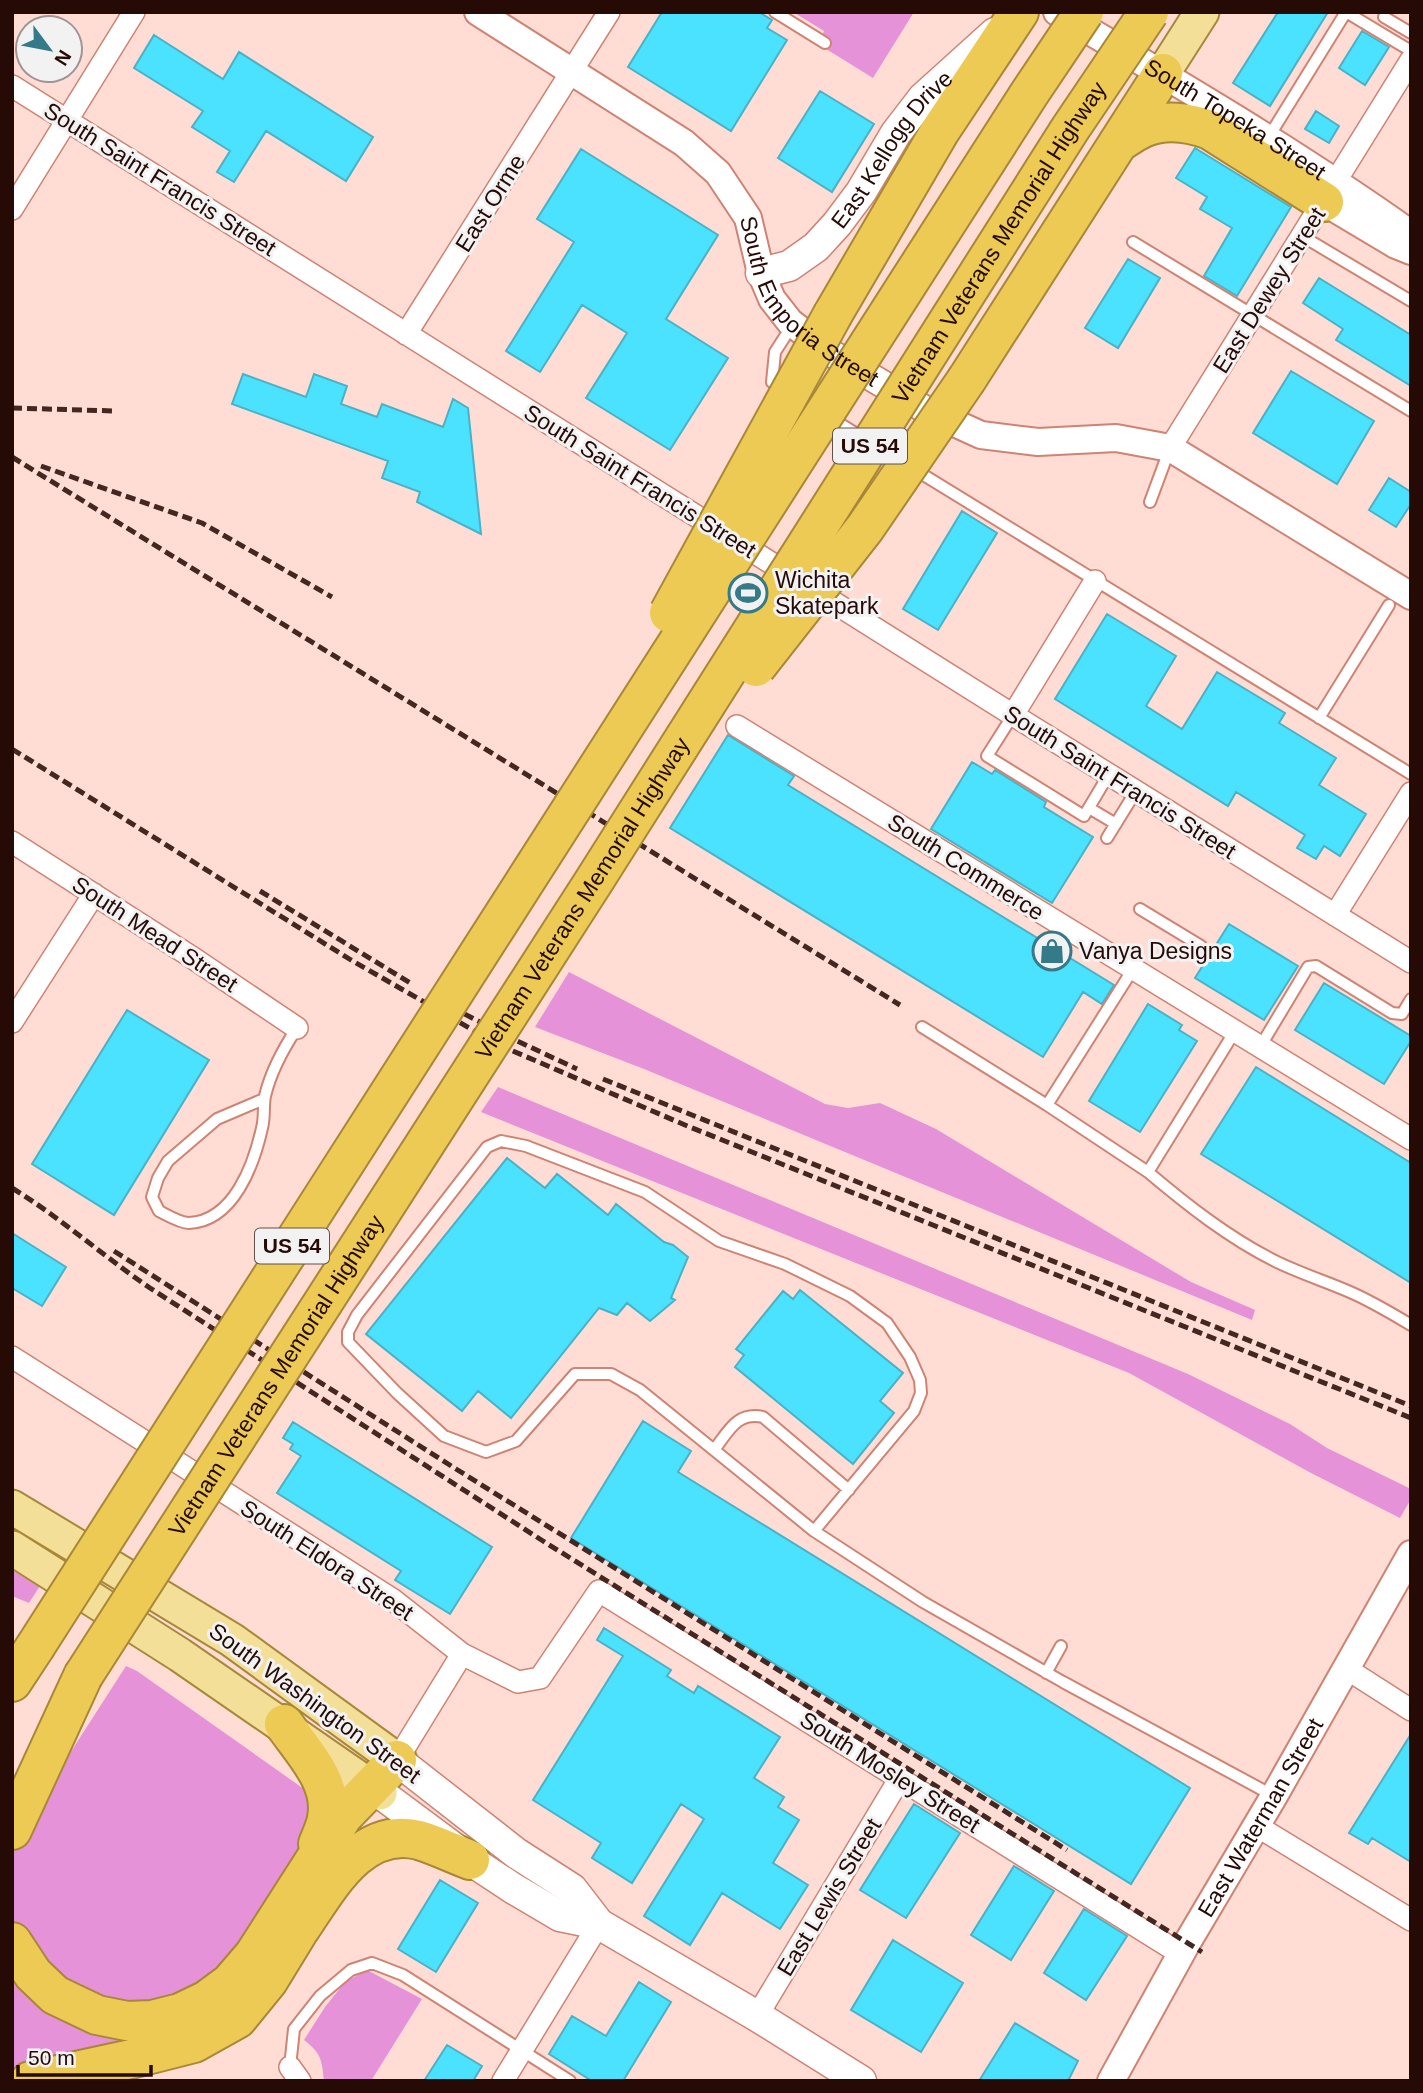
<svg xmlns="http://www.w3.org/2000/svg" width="1423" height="2093" viewBox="0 0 1423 2093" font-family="Arial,sans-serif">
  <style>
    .green { fill: #e692d8 }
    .building { fill: #4ae2fe; stroke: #4ab1c6; stroke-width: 2 }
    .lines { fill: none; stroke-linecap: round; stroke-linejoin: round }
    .service-casing { stroke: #cf8372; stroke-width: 14 }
    .minor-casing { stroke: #cf8372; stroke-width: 24 }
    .tertiary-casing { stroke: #cf8372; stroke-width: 30 }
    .secondary-casing { stroke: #cf8372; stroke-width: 33 }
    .primary-casing { stroke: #a78738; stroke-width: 37 }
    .motorway-casing { stroke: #a78738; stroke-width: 42 }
    .service { stroke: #fff; stroke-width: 10 }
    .minor { stroke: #fff; stroke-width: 21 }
    .tertiary { stroke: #fff; stroke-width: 26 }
    .secondary { stroke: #fff; stroke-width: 30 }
    .primary { stroke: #f4df98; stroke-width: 33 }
    .motorway { stroke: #edca54; stroke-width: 38 }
    .rail { stroke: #442721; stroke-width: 5; stroke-dasharray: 10 5; stroke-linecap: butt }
    .motorway-bridge-casing { stroke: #a78738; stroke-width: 42; stroke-linecap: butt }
    .motorway-bridge { stroke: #edca54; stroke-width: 38 }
    .labels { text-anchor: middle; stroke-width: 6; stroke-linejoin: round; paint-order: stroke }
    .shield { fill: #f2f2f2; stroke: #63504c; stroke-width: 2 }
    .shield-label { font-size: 21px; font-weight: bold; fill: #260a05 }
    .street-label { font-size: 23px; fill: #260a05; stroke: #f2f2f2 }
    .poi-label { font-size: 23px; fill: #260a05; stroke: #f2f2f2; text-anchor: start }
  </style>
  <rect width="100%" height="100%" fill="#ffddd5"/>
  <path class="green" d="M793 12H914L873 78 818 44 824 31Z
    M569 972 825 1104 848 1108 880 1103 936 1129 1191 1282 1255 1310 1252 1320 644 1069 535 1027Z
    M498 1087 1188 1374 1290 1424 1327 1448 1411 1489V1499L1400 1518 1311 1473 1129 1373 481 1112Z
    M12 1570 40 1586 29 1603 12 1596Z
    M126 1666 137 1671 311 1794 323 1819 234 1967 144 2010 60 1987 16 1930 12 1914V1855L25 1823Z
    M12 1959 65 2009 244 1998 91 2056 12 2074Z
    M367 1970 422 1999 371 2081H324C322 2060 321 2053 304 2040L325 2007 345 1982Z"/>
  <path class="building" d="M662 12H759L772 20 767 28 787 40 731 131 628 67Z
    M1278 12H1328L1270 106 1233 83Z
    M1362 31 1389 47 1365 85 1339 68Z
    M154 35 223 79 239 52 373 137 346 181 266 131 234 182 217 172 230 151 192 127 203 111 134 68Z
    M820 91 874 124 832 192 778 158Z
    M1316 111 1339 126 1329 143 1305 129Z
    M1195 148 1291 207 1237 296 1204 276 1232 228 1200 209 1207 197 1176 178Z
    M581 149 718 235 666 319 728 358 670 450 586 398 627 333 582 305 540 372 506 351 574 242 537 219Z
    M1128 259 1160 278 1118 348 1085 328Z
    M1319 278 1411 335V386L1336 340 1343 329 1303 303Z
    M1291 371 1374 421 1337 484 1253 433Z
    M243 374 306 397 314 374 347 386 341 404 377 417 382 404 443 427 453 399 468 408 481 534 417 502 420 492 382 478 388 461 232 404Z
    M1389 478 1411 492V504L1396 527 1369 510Z
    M962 511 997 533 938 630 903 609Z
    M1107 614 1176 656 1146 706 1182 729 1217 672 1285 713 1279 723 1336 758 1319 785 1366 814 1340 856 1324 846 1316 859 1297 848 1305 835 1236 792 1228 806 1055 699Z
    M728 735 794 776 788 785 1114 985 1102 1004 1083 992 1043 1057 670 828Z
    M972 762 992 774 995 770 1046 802 1044 807 1093 837 1052 903 931 829Z
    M1229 924 1298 966 1264 1020 1195 978Z
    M1324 983 1411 1036V1041L1384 1084 1295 1030Z
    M1148 1004 1182 1025 1179 1030 1197 1041 1140 1132 1089 1101Z
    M127 1010 209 1060 114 1215 32 1164Z
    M1256 1067 1411 1163V1283L1201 1154Z
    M507 1158 545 1188 557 1174 608 1215 616 1204 664 1242 673 1245 688 1257 671 1298 675 1300 650 1321 627 1303 617 1315 599 1308 511 1418 478 1391 462 1411 366 1334Z
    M12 1233 66 1267 42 1306 12 1288Z
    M800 1290 903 1373 880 1401 894 1413 853 1464 735 1367 744 1355 736 1349 783 1291 793 1299Z
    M643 1421 691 1451 678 1472 1190 1788 1131 1884 571 1538Z
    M293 1422 492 1547 450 1614 395 1580 401 1571 277 1493 301 1456 290 1449 293 1444 283 1438Z
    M604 1628 671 1670 667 1676 694 1693 698 1686 780 1737 754 1778 784 1797 778 1807 799 1820 773 1863 808 1885 780 1929 722 1893 690 1945 644 1916 704 1819 681 1804 632 1883 592 1858 601 1843 533 1800 623 1656 597 1640Z
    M1411 1734V1862L1372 1838 1368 1844 1349 1833Z
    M914 1804 960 1833 906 1918 860 1890Z
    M1014 1866 1054 1891 1011 1960 971 1935Z
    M440 1880 478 1903 436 1972 398 1949Z
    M1084 1909 1127 1936 1086 2000 1044 1973Z
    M893 1940 963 1983 921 2052 851 2010Z
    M639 1982 671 2002 623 2081H592L549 2054 572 2016 606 2036Z
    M1015 2023 1078 2061 1068 2081H979Z
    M447 2045 482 2066 473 2081H424Z"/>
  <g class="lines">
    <defs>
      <path id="service" d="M775 12 825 43
        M1346 12 1411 51
        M1384 17 1411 33
        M1268 138 1346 12
        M1302 236 1411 301
        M1133 242 1411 411
        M793 324 775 352 772 382 1411 774
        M1150 502 1170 448
        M1013 715 987 756 1084 816 1109 774
        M1319 718 1389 605
        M1089 808 1116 824
        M1107 838 1136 791
        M1140 909 1201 946
        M1133 969 1047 1105 1148 1172
        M922 1027 1047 1105
        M1235 1031 1148 1172C1187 1205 1229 1238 1275 1261 1299 1273 1325 1281 1350 1292 1371 1301 1391 1313 1411 1325
        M1260 1047 1308 967 1316 966 1392 1013 1402 1014 1411 999
        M264 1099 217 1119 168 1161 158 1178 152 1197 159 1211C167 1215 180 1223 189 1223 234 1221 254 1164 262 1128 265 1117 263 1106 265 1096 271 1071 283 1049 297 1028
        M714 1450C728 1432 737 1411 763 1417L849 1490
        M814 1531 914 1411 921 1393 920 1380 910 1357 887 1323 850 1296 785 1264 719 1241 645 1192 526 1146 501 1141 487 1147 357 1315 348 1332V1342L397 1393 444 1436 486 1452 516 1441 575 1374H611L640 1390 814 1531 923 1602 1063 1682 1274 1796
        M1046 1673 1061 1646
        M290 2067 294 2029 320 1996 351 1970 372 1963 403 1975 570 2081"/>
      <path id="minor" d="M12 86 1013 715 1411 962
        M12 209 134 12
        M406 334 609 12
        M1170 448 1411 60
        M1013 715 1095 581
        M737 726 1411 1139
        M12 842 190 956 297 1028
        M1335 915 1411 793
        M12 1022 94 894
        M12 1357 392 1599 462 1654 518 1682 540 1678 599 1591 1181 1954
        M1347 1669 1411 1710
        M397 1760 462 1654
        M1257 1826 1411 1920
        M757 2016 900 1778
        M290 2067 300 2081
        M503 2081 599 1924"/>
      <g id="tertiary">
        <path id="s1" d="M478 12 684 143 718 173 748 218 761 273 772 299 790 322 831 353 926 410 981 435 1038 442 1116 438 1170 448 1411 596"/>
        <path id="s2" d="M1057 12C1177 82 1297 153 1411 234"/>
        <path d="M1324 202 1396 245 1411 251"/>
        <path id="s3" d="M1111 2081 1187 1943 1274 1796 1411 1554"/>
      </g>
      <g id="secondary">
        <path id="s4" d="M761 273 789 266 816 247 837 224 861 192 896 133 923 98 995 33"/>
        <path d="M397 1760 516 1853 572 1889 599 1924"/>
        <path d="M380 1793 470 1860 514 1889 560 1916 599 1924 757 2016 861 2081"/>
      </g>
      <path id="primary" d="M1163 73 1202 12
        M12 1507 232 1640 397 1760
        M12 1548 180 1655 380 1793"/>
      <path id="motorway" d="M1118 143C1126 138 1134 132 1143 128 1164 119 1189 122 1210 130L1324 202
        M833 314 940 131 1019 12
        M967 379 1163 73
        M12 1682 35 1647
        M284 1724C303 1752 334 1782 327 1818 326 1826 321 1836 318 1844
        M12 1830 83 1676
        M300 1929C327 1890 360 1825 419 1840 436 1845 454 1854 470 1860
        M12 1942 33 1974 55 1995 97 2015 127 2021 152 2020 180 2013 207 2000 230 1983 254 1955 343 1816 397 1760
        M30 2081 131 2059 194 2043 237 2019 268 1981 298 1932"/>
    </defs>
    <use href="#service" class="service-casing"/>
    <use href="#minor" class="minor-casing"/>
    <use href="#tertiary" class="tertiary-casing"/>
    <use href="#secondary" class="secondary-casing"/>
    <use href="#primary" class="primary-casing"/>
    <use href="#motorway" class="motorway-casing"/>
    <use href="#service" class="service"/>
    <use href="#minor" class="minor"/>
    <use href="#tertiary" class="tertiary"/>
    <use href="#secondary" class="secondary"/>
    <use href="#primary" class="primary"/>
    <use href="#motorway" class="motorway"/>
    <path class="rail" d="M12 408 115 411
      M12 457 900 1005
      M41 466 202 523 332 597
      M12 749 351 960 499 1045 685 1125 1411 1418
      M260 891 412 984
      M451 1007 511 1038 577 1069
      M603 1079 1411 1406
      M12 1188C61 1218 103 1256 150 1288L543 1541 1202 1952
      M114 1251 456 1469 1067 1850"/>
    <defs>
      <g id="motorway-bridge">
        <path d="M669 613 833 314"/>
        <path d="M756 667 865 528 967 379"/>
        <path d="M35 1647 1029 94 1084 12"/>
        <path id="s5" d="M83 1676 594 881 1070 129 1149 12"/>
      </g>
    </defs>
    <use href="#motorway-bridge" class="motorway-bridge-casing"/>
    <use href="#motorway-bridge" class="motorway-bridge"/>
  </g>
  <defs>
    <symbol id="stadium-ring" viewBox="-11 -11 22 22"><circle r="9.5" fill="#f2f2f2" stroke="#357a88" stroke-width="1.5"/><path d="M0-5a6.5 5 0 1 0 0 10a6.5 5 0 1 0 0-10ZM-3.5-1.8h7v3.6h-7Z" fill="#357a88"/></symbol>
    <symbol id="shop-ring" viewBox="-11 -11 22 22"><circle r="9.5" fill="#f2f2f2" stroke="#357a88" stroke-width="1.5"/><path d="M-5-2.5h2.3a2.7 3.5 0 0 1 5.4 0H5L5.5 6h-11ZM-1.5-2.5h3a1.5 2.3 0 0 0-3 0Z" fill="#357a88"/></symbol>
  </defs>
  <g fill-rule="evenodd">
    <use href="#stadium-ring" x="726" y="571" width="44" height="44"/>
    <use href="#shop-ring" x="1030" y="929" width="44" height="44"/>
  </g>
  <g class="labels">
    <g class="shield">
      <rect x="833" y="428.5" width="74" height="35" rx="5"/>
      <rect x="255" y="1228.5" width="74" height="35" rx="5"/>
    </g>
    <g class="shield-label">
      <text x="870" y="453">US 54</text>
      <text x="292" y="1253">US 54</text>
    </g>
    <g class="street-label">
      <text dy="8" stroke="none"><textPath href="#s2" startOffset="208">South Topeka Street</textPath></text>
      <text dy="8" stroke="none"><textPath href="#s4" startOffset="186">East Kellogg Drive</textPath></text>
      <text transform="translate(160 179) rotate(32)" y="8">South Saint Francis Street</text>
      <text transform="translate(490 203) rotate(-58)" y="8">East Orme</text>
      <text dy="8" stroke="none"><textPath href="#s5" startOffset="1701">Vietnam Veterans Memorial Highway</textPath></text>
      <text transform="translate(1269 290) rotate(-58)" y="8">East Dewey Street</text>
      <text dy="8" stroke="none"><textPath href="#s1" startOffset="452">South Emporia Street</textPath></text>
      <text transform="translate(640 481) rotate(32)" y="8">South Saint Francis Street</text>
      <text transform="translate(1120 782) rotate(32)" y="8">South Saint Francis Street</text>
      <text transform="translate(966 867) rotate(32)" y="8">South Commerce</text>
      <text dy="8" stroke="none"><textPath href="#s5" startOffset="924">Vietnam Veterans Memorial Highway</textPath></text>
      <text transform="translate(155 934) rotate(33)" y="8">South Mead Street</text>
      <text dy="8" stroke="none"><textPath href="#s5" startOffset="357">Vietnam Veterans Memorial Highway</textPath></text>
      <text transform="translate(327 1560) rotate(33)" y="8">South Eldora Street</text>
      <text transform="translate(315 1703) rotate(36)" y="8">South Washington Street</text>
      <text transform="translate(890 1772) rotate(32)" y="8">South Mosley Street</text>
      <text dy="8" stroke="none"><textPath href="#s3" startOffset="303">East Waterman Street</textPath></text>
      <text transform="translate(829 1897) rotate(-59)" y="8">East Lewis Street</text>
    </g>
    <g class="poi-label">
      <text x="775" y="588">Wichita<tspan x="775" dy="26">Skatepark</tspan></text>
      <text x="1079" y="959">Vanya Designs</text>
    </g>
  </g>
  <rect width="1423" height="2093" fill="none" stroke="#260a05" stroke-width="28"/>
  <g transform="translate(49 49) rotate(122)"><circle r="33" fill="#f2f2f2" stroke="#a09593" stroke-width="2"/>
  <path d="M0-5L12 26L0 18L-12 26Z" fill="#357a88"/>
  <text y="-10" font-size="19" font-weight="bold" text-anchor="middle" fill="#260a05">N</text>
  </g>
  <path d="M18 2065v10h133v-10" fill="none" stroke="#260a05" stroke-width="3.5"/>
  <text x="28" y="2065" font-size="21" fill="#260a05" stroke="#f2f2f2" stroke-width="5" paint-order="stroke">50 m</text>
</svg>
